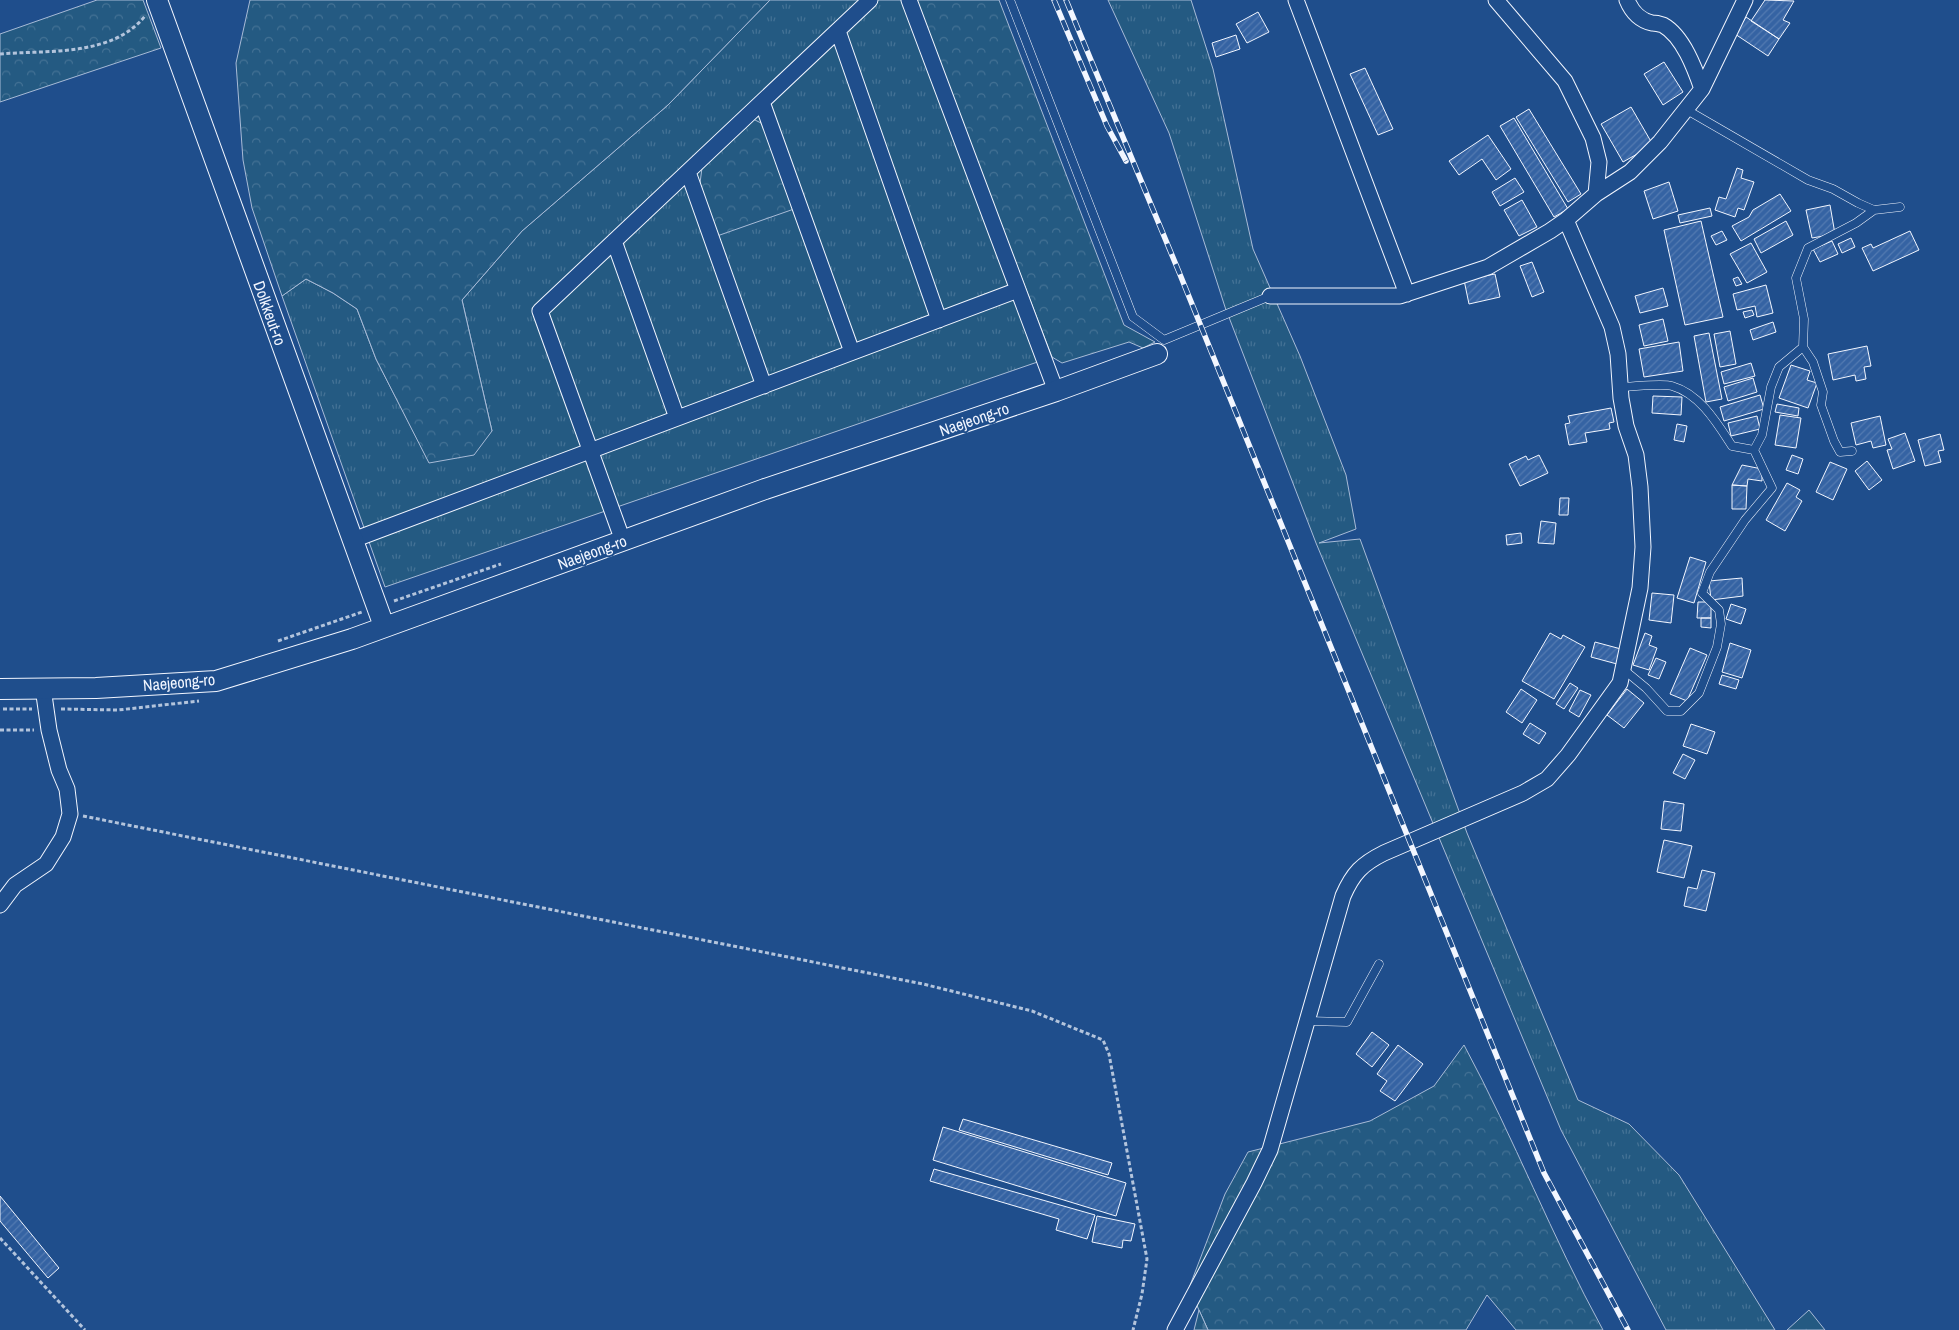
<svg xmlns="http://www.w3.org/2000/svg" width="1959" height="1330" viewBox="0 0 1959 1330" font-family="'Archivo Narrow',sans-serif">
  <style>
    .grass { fill: url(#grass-tufts); stroke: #a8bbd7 }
    .forest { fill: url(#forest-crowns); stroke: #a8bbd7 }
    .cemetery { fill: url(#cemetery-stones); stroke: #a8bbd7 }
    .building { fill: url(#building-hatch); stroke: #f2f6ff }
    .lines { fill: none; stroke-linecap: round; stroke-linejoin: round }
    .lane-casing { stroke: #f2f6ff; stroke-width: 9 }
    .street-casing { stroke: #f2f6ff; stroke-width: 17 }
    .secondary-casing { stroke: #f2f6ff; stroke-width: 22 }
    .path { stroke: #b3c4dc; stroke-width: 3; stroke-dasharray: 4 2.5; stroke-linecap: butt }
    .lane { stroke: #1f4e8c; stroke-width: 8 }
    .street { stroke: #1f4e8c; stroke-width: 15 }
    .secondary { stroke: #1f4e8c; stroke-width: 20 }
    .rail-casing { stroke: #f2f6ff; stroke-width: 5.5 }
    .rail { stroke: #1f4e8c; stroke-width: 4; stroke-dasharray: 11; stroke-linecap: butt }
    .labels { text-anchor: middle; stroke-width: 4; stroke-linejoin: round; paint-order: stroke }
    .street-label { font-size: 16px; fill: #f2f6ff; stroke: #1f4e8c }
  </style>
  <defs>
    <pattern id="grass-tufts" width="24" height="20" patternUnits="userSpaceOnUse" patternTransform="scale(1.25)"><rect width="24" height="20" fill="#245a82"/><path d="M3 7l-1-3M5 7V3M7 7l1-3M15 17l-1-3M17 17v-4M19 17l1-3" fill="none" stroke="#447295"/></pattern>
    <pattern id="forest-crowns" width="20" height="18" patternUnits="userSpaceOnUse" patternTransform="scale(1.25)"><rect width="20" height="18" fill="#245a82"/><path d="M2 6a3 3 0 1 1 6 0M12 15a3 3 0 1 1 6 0" fill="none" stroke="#447295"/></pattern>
    <pattern id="cemetery-stones" width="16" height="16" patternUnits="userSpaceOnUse" patternTransform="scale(1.25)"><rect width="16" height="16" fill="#245a82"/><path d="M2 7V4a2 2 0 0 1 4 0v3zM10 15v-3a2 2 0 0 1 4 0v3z" fill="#447295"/></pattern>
    <pattern id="building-hatch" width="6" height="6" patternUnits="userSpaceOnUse" patternTransform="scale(1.25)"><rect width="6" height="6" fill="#3563a3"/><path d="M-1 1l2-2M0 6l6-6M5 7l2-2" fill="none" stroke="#537ab1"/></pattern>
  </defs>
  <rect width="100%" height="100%" fill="#1f4e8c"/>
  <path class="grass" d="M770 0H916L1052 357 385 587 282 296 306 279 333 293 357 309 376 359 429 462 492 431 462 300 522 231 668 105Z
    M1108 0H1191L1213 69 1253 249 1300 356 1346 475 1356 529 1319 543 1360 539 1467 833 1578 1100 1629 1124 1679 1175 1775 1330H1666L1561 1130 1316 543 1225 307 1169 133Z
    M1809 1310 1825 1330H1787Z"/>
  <path class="forest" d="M97 0H143L161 48 0 102V34Z
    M250 0H770L668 105 522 231 462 300 492 431 474 455 429 463 376 359 357 309 333 293 306 279 282 296 252 208 243 160 236 63Z
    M915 0H999L1124 325 1155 342 1143 348 1129 342 1062 363 1052 357Z
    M753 119 763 124 794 209 717 236 700 183 702 168Z
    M1464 1045C1514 1138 1552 1237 1603 1330H1516L1487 1295 1466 1330H1208L1189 1288 1225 1194 1248 1152 1370 1121 1434 1086Z"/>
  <path class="cemetery" d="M1199 1310 1208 1330H1194Z"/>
  <path class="building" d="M1765 0 1794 1 1783 20 1790 23 1779 39 1751 21Z
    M1258 12 1269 32 1247 43 1236 24Z
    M1746 17 1779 39 1768 56 1735 34Z
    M1236 35 1240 49 1216 57 1212 43Z
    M1664 62 1683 92 1663 105 1644 74Z
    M1365 68 1393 129 1378 135 1350 74Z
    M1631 107 1653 145 1623 162 1601 124Z
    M1529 109 1581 194 1568 202 1516 117Z
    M1514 118 1568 209 1554 217 1500 126Z
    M1488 135 1511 169 1496 180 1482 159 1459 175 1449 161Z
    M1737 168 1743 170 1741 178 1754 182 1744 210 1738 208 1735 217 1715 210 1719 197 1726 199Z
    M1515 178 1524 192 1500 206 1492 192Z
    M1669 182 1678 211 1653 219 1644 191Z
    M1780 194 1791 211 1741 241 1732 226 1749 217 1753 210Z
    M1522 200 1537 227 1519 236 1504 210Z
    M1830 205 1835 234 1812 238 1806 210Z
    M1710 208 1712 216 1680 223 1678 215Z
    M1701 221 1723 317 1685 325 1664 230Z
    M1786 221 1793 235 1761 253 1754 239Z
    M1722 231 1727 240 1716 245 1711 236Z
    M1910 231 1919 250 1873 271 1862 248 1871 244 1873 248Z
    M1851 238 1855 247 1842 253 1838 244Z
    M1832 241 1838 254 1820 262 1813 249Z
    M1751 243 1767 272 1747 283 1730 254Z
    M1532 262 1544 292 1532 297 1520 266Z
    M1495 274 1500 297 1469 304 1464 280Z
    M1738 277 1742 284 1736 286 1733 279Z
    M1766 285 1773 313 1757 317 1755 306 1737 310 1733 294Z
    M1663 288 1668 306 1640 313 1635 296Z
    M1752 310 1754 315 1745 318 1743 312Z
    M1663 319 1668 341 1644 346 1639 325Z
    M1773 322 1776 332 1753 340 1750 330Z
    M1730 331 1736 364 1720 367 1714 334Z
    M1709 333 1722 399 1706 402 1694 336Z
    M1679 342 1683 371 1644 377 1639 349Z
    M1867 346 1871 366 1864 367 1866 379 1856 381 1855 375 1833 380 1828 354Z
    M1751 363 1755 376 1724 384 1721 372Z
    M1791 365 1810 371 1807 380 1817 383 1808 408 1779 398Z
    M1753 378 1757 392 1728 401 1724 387Z
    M1760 395 1764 409 1724 421 1720 407Z
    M1653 396 1682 397 1681 415 1652 413Z
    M1777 404 1799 408 1798 416 1775 412Z
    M1611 408 1614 422 1609 423 1610 429 1585 433 1587 442 1569 445 1565 424 1570 423 1568 416Z
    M1780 415 1801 418 1796 448 1775 445Z
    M1757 416 1760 429 1731 436 1728 423Z
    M1880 416 1886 445 1873 448 1871 441 1856 445 1851 423Z
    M1677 424 1687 426 1684 442 1674 440Z
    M1905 433 1915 461 1893 469 1887 450 1892 449 1888 439Z
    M1940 434 1944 450 1938 451 1941 462 1925 466 1918 440Z
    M1539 455 1548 473 1520 486 1509 464 1526 456 1528 460Z
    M1792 455 1803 459 1798 474 1786 470Z
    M1867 461 1882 480 1869 490 1855 471Z
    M1830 462 1847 469 1833 500 1816 492Z
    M1742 465 1762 469V481L1748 479 1747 486 1732 485Z
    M1787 483 1800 490 1796 497 1802 501 1785 531 1766 520Z
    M1732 485 1747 486 1746 509H1732Z
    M1560 498H1569L1568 515H1559Z
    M1541 521 1556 523 1554 544 1538 543Z
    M1521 533 1522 543 1507 545 1506 535Z
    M1690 557 1706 562 1694 603 1677 598Z
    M1742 578 1743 596 1711 600 1709 581Z
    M1652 593 1674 595 1671 623 1649 620Z
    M1698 602H1711V618H1697Z
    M1731 604 1746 609 1741 624 1726 619Z
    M1701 618H1711V628L1701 627Z
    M1550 633 1561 639 1563 635 1585 647 1554 699 1522 681Z
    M1645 633 1652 636 1649 645 1657 648 1649 670 1633 665Z
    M1595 642 1621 649 1617 664 1591 657Z
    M1730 643 1751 650 1742 678 1722 672Z
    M1690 648 1707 655 1687 701 1670 694Z
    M1656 658 1666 662 1659 679 1648 675Z
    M1722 675 1739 680 1736 689 1719 684Z
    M1570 683 1578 688 1564 709 1556 704Z
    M1521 689 1537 700 1522 723 1506 712Z
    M1627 689 1644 703 1624 728 1607 715Z
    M1580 690 1591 695 1579 717 1569 711Z
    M1530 723 1546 733 1539 744 1523 734Z
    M1691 724 1715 732 1707 754 1683 746Z
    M1683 754 1695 760 1685 779 1673 773Z
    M1664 801 1684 804 1681 831 1661 829Z
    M1664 840 1692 846 1684 878 1657 872Z
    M1702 870 1715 873 1706 911 1684 906 1688 887 1697 889Z
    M1372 1032 1389 1045 1372 1067 1356 1054Z
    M1398 1045 1423 1064 1395 1101 1380 1091 1387 1081 1377 1074Z
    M963 1119 1112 1163 1108 1175 959 1130Z
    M943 1127 1126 1183 1116 1216 933 1160Z
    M934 1169 1095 1215 1087 1239 1056 1230 1059 1219 930 1181Z
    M0 1196 59 1268 48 1278 0 1221Z
    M1097 1216 1135 1224 1131 1241 1123 1240 1122 1248 1092 1242Z"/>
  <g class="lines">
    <defs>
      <path id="lane" d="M1010 0 1133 317 1164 340 1270 296
        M1687 110 1808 180 1833 189 1858 203 1874 210 1900 207
        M1803 347 1813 362 1823 392 1821 405 1834 441 1840 452 1852 451
        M1620 387C1632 387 1662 383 1672 386 1700 394 1717 423 1732 446L1754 450
        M1623 669 1646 688 1667 711H1681L1699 693 1717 647 1721 624 1719 610 1702 593 1710 572 1745 520 1772 488 1754 450 1762 435 1771 387 1779 367 1803 347 1804 319 1796 278 1808 248 1856 223 1874 210
        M1307 1021 1347 1022 1379 964"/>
      <path id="street" d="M909 0 1056 391
        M1296 0 1407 294
        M1496 0 1565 81 1593 138 1599 162 1596 194
        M1627 0C1632 12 1639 20 1652 23 1655 23 1660 24 1663 25 1683 36 1695 69 1702 89
        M838 31 939 320
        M762 102 852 352
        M688 172 764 386
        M614 241 677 418
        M1270 296H1400L1488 267 1550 231 1566 220 1596 194 1630 172 1660 142 1702 89 1745 0
        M353 540 1018 290
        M623 541 540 311 870 0
        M0 905 15 885 46 864 63 837 70 814 67 789 59 770 49 730 43 688
        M1175 1330 1254 1183 1270 1150 1343 896C1353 873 1362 864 1384 853L1523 793 1547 779 1568 755 1620 683 1640 588 1643 547 1640 487 1636 455 1626 426 1621 398 1618 354 1612 327 1566 220"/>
      <path id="secondary" d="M157 0 384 626
        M0 689 96 688 216 681 352 639 765 489 1056 391 1157 354"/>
    </defs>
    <use href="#lane" class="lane-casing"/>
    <use href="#street" class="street-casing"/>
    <use href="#secondary" class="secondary-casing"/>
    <path class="path" d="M0 54C47 50 112 57 145 16
      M394 601 501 564
      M278 641 362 612
      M3 709H32
      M61 709 118 710 199 701
      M0 730H34
      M83 816 923 984 1032 1011 1103 1040 1109 1054 1147 1259 1142 1294 1133 1330
      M0 1238 85 1330"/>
    <use href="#lane" class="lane"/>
    <use href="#street" class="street"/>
    <use href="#secondary" class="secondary"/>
    <defs>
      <path id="rail" d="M1054 0 1107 126 1126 161
        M1066 0 1179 272 1544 1173 1628 1330"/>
    </defs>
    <use href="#rail" class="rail-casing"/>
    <use href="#rail" class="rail"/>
  </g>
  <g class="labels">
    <g class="street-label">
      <text transform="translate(270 313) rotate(70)" y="6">Dolkkeut-ro</text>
      <text transform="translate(974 419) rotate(-19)" y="6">Naejeong-ro</text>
      <text transform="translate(592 552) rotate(-20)" y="6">Naejeong-ro</text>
      <text transform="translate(179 682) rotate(-5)" y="6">Naejeong-ro</text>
    </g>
  </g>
</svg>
